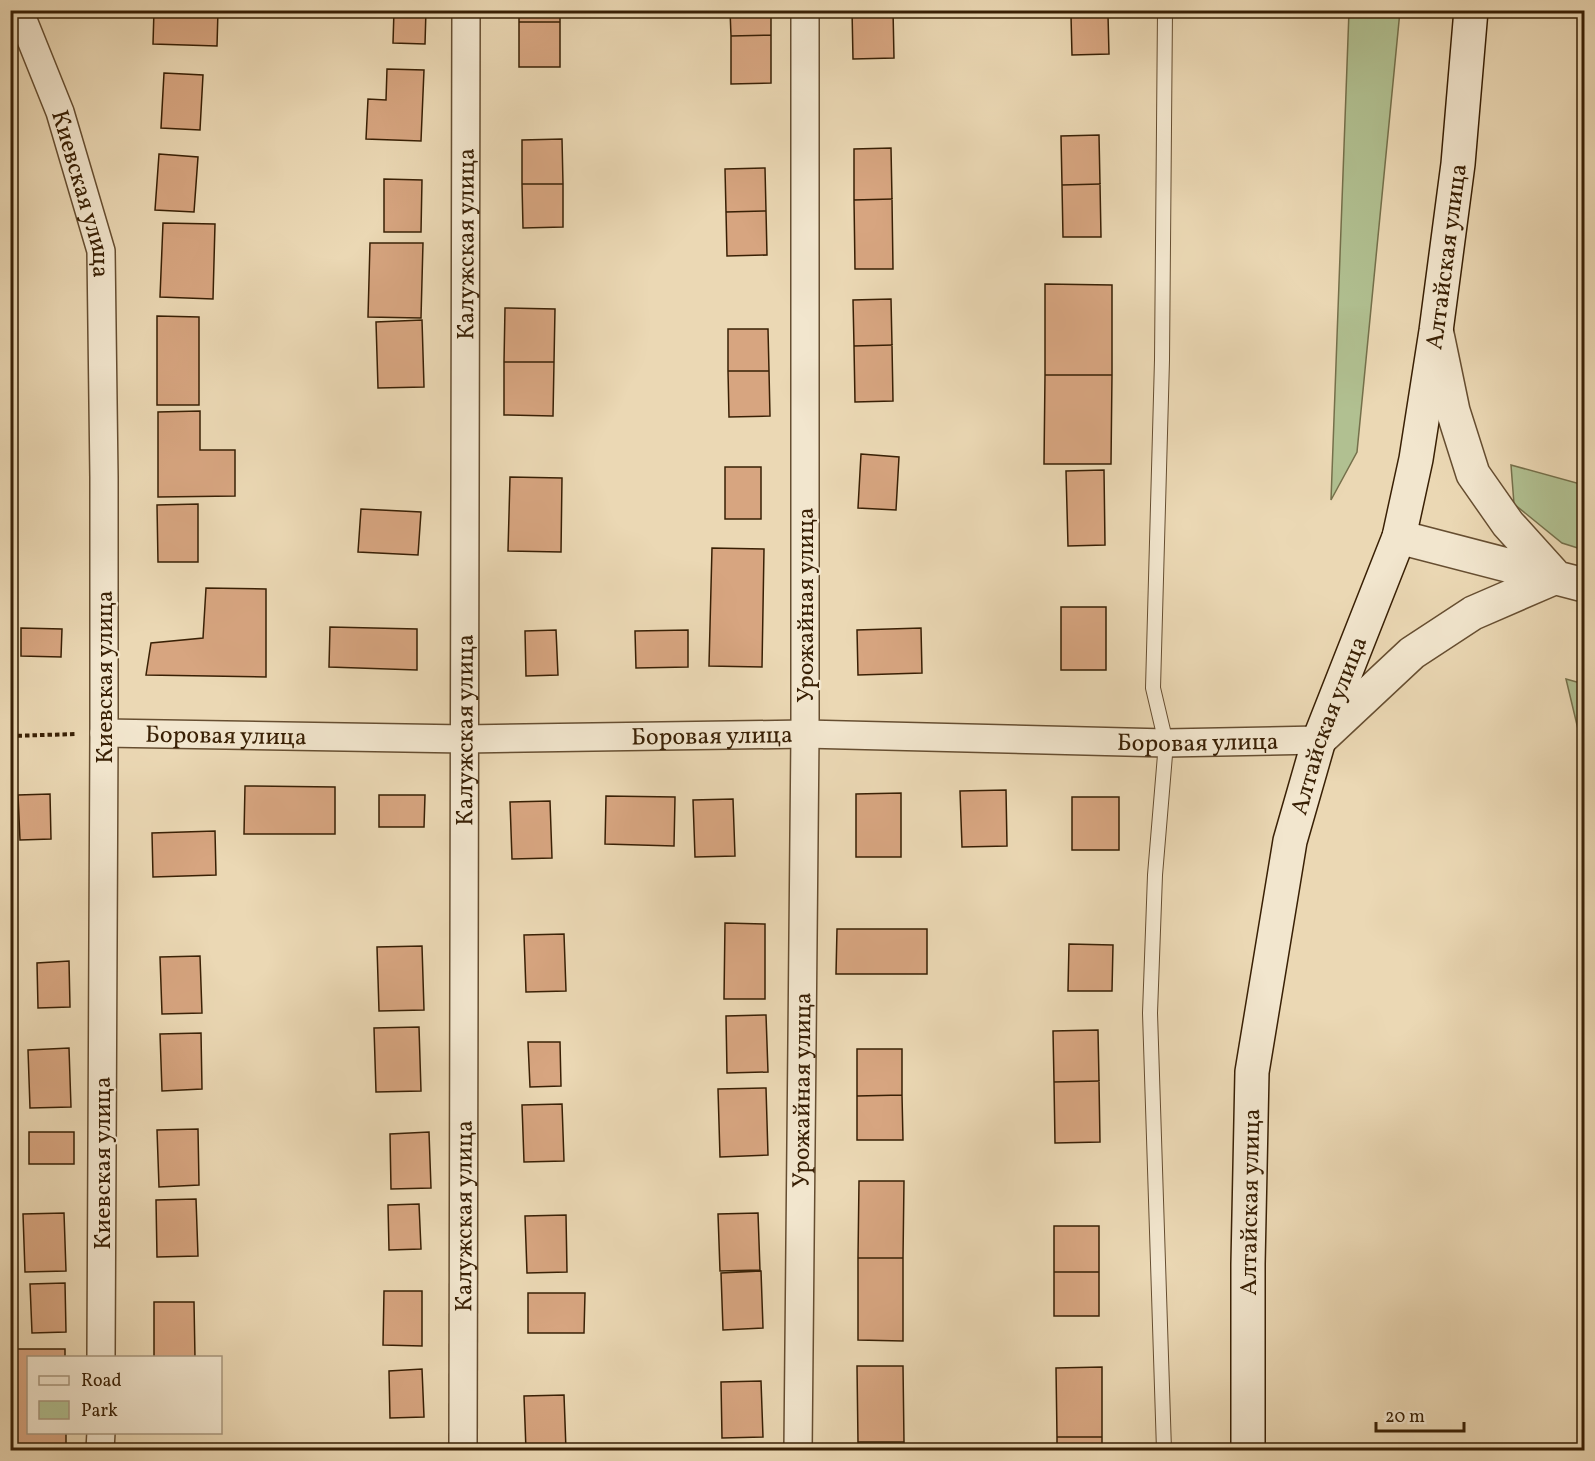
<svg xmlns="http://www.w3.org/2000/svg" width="1595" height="1461" viewBox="0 0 1595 1461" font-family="Vollkorn,serif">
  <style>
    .green { fill: #b1c091; stroke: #75704b; stroke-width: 1.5 }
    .building { fill: #d7a580; stroke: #392005; stroke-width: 1.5 }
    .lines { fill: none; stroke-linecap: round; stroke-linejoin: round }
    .service-casing { stroke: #664e31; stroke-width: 16 }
    .minor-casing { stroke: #664e31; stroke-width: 30 }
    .tertiary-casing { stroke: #664e31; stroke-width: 36 }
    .secondary-casing { stroke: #392005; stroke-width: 36 }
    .path { stroke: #392005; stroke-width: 4; stroke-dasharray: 4.5 3; stroke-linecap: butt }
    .service { stroke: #f2e6ce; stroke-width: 14 }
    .minor { stroke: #f2e6ce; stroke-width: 27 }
    .tertiary { stroke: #f2e6ce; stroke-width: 33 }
    .secondary { stroke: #f2e6ce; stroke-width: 33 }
    .labels { text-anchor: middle; stroke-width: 4.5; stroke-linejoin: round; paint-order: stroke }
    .street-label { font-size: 24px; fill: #392005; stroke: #f2e6ce }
  </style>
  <rect width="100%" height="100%" fill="#ebd8b4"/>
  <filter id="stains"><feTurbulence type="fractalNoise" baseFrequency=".00333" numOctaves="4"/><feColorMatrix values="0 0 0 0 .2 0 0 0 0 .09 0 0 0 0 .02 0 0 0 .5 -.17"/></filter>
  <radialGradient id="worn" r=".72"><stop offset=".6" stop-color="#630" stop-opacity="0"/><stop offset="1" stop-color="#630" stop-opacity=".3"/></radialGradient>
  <path class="green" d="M1349 11H1400L1357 452 1331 500Z
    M1511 465 1584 485V550L1562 543 1514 504Z
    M1566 679 1584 684V749L1582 746Z"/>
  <path class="building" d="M154 10H218L217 46 153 44Z
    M394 10H426L425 44 393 43Z
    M519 10H560V22H519Z
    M730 10H771V35L731 36Z
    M852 10H893L894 58 853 59Z
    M1071 10H1108V15L1071 16Z
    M1108 15 1109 54 1072 55 1071 16Z
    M519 22H560V67H519Z
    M771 35V83L731 84V36Z
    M387 69 424 70 421 141 366 139 368 99 386 100Z
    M164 73 203 75 200 130 161 128Z
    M1099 135 1100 184 1062 185 1061 136Z
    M562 139 563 184H522V140Z
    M891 148 892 199 854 200V149Z
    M159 154 198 157 194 212 155 210Z
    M765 168 766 211 726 212 725 169Z
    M384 179 422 180 421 232H384Z
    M522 184H563V227L523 228Z
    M1100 184 1101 237H1063L1062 185Z
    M892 199 893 269H855L854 200Z
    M766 211 767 255 727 256 726 212Z
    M163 223 215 224 213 299 160 297Z
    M370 243H423L421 318 368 317Z
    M1045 284 1112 285V375H1045Z
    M891 299 892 345 854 346 853 300Z
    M505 308 555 309 554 362H504Z
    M157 316 199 317V405H157Z
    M422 320 424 387 378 388 376 322Z
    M728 329H768L769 371H728Z
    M892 345 893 401 855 402 854 346Z
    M504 362H554L553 416 504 415Z
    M728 371H769L770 416 729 417Z
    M1045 375H1112L1111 464H1044Z
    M200 411V450H235V496L158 497V412Z
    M861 454 899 457 896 510 858 508Z
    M725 467H761V519H725Z
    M1104 470 1105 545 1068 546 1066 471Z
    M510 477 562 478 561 552 508 551Z
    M198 504V562H158L157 505Z
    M361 509 421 512 418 555 358 552Z
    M712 548 764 549 762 667 709 666Z
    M206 588 266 589V677L146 675 151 643 203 638Z
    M1061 607H1106V670H1061Z
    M330 627 417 629V670L329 667Z
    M21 628 62 629 61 657 21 656Z
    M921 628 922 673 858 675 857 630Z
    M556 630 558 675 526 676 525 631Z
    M688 630V667L636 668 635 631Z
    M245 786 335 787V834H244Z
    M1006 790 1007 846 962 847 960 791Z
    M901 793V857H856V794Z
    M50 794 51 839 20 840 18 795Z
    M379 795H425L424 827H379Z
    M606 796 675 797 674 846 605 844Z
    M1072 797H1119V850H1072Z
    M733 799 735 856 695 857 693 800Z
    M550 801 552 858 512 859 510 802Z
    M215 831 216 875 153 877 152 833Z
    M725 923 765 924V999H724Z
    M837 929H927V974H836Z
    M564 934 566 991 526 992 524 935Z
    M1069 944 1113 945 1112 991H1068Z
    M422 946 424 1010 379 1011 377 947Z
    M200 956 202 1013 162 1014 160 957Z
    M69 961 70 1007 38 1008 37 963Z
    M766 1015 768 1072 727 1073 726 1016Z
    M419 1027 421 1091 376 1092 374 1028Z
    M1098 1030 1099 1081 1054 1082 1053 1031Z
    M201 1033 202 1089 162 1091 160 1034Z
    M528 1042H560L561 1086 530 1087Z
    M69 1048 71 1107 30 1108 28 1050Z
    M857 1049H902V1095L857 1096Z
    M1099 1081 1100 1142 1055 1143 1054 1082Z
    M766 1088 768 1155 720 1157 718 1089Z
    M902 1095 903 1140H857V1096Z
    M562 1104 564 1161 524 1162 522 1105Z
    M198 1129 199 1185 159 1187 157 1130Z
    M29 1132H74V1164H29Z
    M429 1132 431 1188 391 1189 390 1134Z
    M859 1181H904L903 1258H858Z
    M196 1199 198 1256 157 1257 156 1200Z
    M419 1204 421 1249 389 1250 388 1205Z
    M64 1213 66 1271 25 1272 23 1214Z
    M758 1213 760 1270 720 1271 718 1214Z
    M566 1215 567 1272 527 1273 525 1216Z
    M1054 1226H1099V1272H1054Z
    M858 1258H903V1341L858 1340Z
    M761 1271 763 1328 723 1330 721 1273Z
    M1054 1272H1099V1316H1054Z
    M65 1283 66 1332 32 1333 30 1284Z
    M384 1291H422V1346L383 1345Z
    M528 1293H585L584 1333H528Z
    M154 1302H194L195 1358H154Z
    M10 1349H65V1358H28V1432H66V1450H11Z
    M857 1366H903L904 1442H858Z
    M1102 1367V1437H1057L1056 1368Z
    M422 1369 424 1417 390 1418 389 1371Z
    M761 1381 763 1437 722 1438 721 1382Z
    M564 1395 566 1450H526L524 1396Z
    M1057 1437H1102V1450H1057Z
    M858 1442H904V1450H859Z"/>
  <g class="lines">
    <defs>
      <path id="service" d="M1164 1450 1150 1013 1155 875 1166 743 1153 688 1162 360 1165 10"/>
      <g id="minor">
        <path id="s1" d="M19 10 60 112 101 251 104 477V733L101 1358"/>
        <path id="s2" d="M104 733 465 739 805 734 1166 743 1319 740"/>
        <path d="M100 1450 101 1432"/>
        <path id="s3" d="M463 1450 466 10"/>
        <path id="s4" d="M798 1450 805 734V10"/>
      </g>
      <path id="tertiary" d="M1399 537 1584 585
        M1319 740 1412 653 1473 613 1556 577 1508 524 1473 474 1453 411 1437 334"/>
      <g id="secondary">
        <path id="s5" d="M1248 1450V1264L1252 1072 1290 841 1319 740 1399 537 1416 459 1436 331 1458 164 1471 10"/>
      </g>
    </defs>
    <use href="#service" class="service-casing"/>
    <use href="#minor" class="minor-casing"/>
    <use href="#tertiary" class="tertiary-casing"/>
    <use href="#secondary" class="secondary-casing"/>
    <path class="path" d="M10 736 76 734"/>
    <use href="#service" class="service"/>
    <use href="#minor" class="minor"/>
    <use href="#tertiary" class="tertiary"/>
    <use href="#secondary" class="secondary"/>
  </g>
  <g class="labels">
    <g class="street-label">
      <text dy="8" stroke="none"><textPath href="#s1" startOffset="195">Киевская улица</textPath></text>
      <text dy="8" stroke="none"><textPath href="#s3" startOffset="1206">Калужская улица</textPath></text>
      <text dy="8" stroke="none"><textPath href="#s5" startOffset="1220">Алтайская улица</textPath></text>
      <text transform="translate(805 605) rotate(-90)" y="8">Урожайная улица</text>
      <text transform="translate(104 677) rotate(-90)" y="8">Киевская улица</text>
      <text dy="8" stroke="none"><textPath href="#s5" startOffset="734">Алтайская улица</textPath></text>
      <text dy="8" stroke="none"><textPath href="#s3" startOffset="720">Калужская улица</textPath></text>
      <text dy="8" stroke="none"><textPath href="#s2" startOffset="122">Боровая улица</textPath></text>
      <text dy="8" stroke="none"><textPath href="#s2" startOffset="608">Боровая улица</textPath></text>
      <text dy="8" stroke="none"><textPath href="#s2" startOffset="1094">Боровая улица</textPath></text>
      <text dy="8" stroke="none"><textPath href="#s4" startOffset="360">Урожайная улица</textPath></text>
      <text transform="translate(102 1163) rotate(-90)" y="8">Киевская улица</text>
      <text dy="8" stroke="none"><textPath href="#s5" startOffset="248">Алтайская улица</textPath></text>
      <text dy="8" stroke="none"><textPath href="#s3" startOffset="234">Калужская улица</textPath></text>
    </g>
  </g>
  <rect width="1595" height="1461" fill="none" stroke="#ebd8b4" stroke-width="36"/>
  <rect x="12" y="12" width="1571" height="1437" fill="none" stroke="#392005" stroke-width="3"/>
  <rect x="18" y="18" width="1559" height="1425" fill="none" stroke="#392005" stroke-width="1.5"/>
  <rect x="27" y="1356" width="195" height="78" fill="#f2e6ce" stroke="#a8977e" stroke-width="1.5"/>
  <rect x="39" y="1376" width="30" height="9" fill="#f2e6ce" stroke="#a8977e" stroke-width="1.5"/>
  <text x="81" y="1386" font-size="18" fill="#392005">Road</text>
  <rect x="39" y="1401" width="30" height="18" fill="#b1c091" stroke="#a8977e" stroke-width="1.5"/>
  <text x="81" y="1416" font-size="18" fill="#392005">Park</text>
  <path d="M1376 1422v9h88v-9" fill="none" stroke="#392005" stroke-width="3"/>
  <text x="1385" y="1422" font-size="18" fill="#392005" stroke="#f2e6ce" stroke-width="4.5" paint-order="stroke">20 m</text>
  <rect width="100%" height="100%" filter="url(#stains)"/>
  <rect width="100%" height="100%" fill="url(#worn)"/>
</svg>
